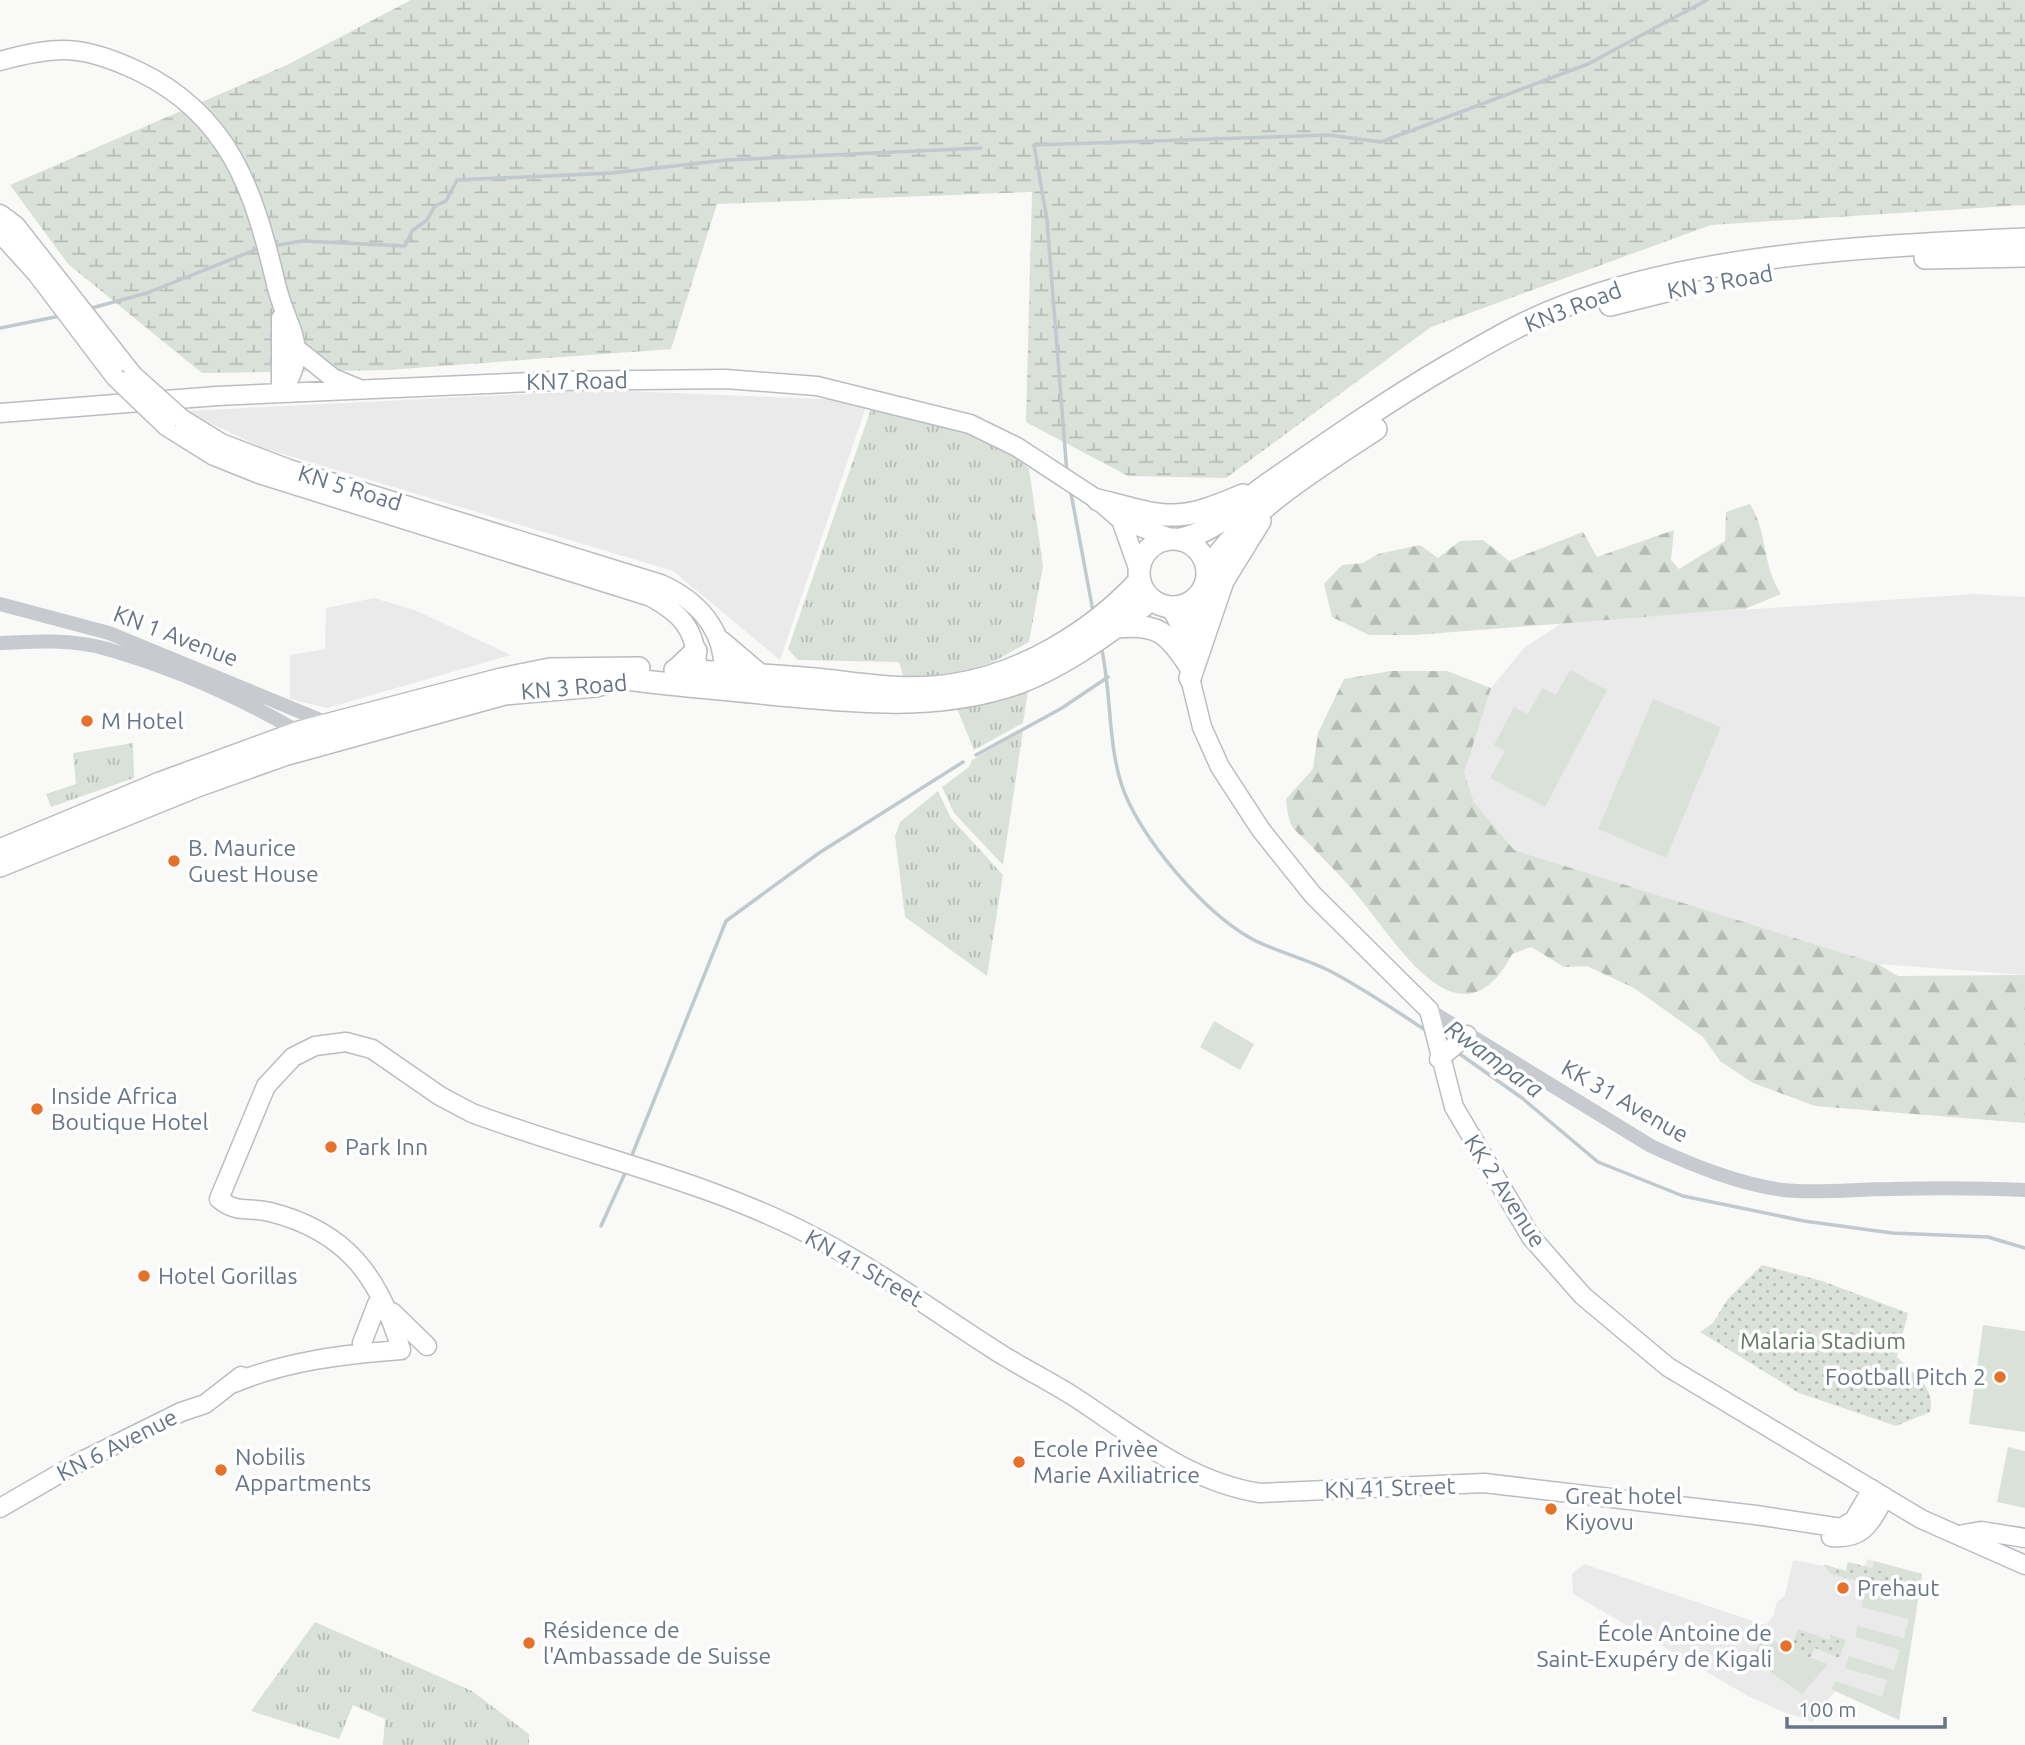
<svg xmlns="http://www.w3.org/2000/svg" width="2025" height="1745" viewBox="0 0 2025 1745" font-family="Ubuntu,sans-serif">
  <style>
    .built { fill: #eaeaea }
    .grass { fill: url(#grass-tufts) }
    .forest { fill: url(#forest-firs) }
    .wetland { fill: url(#wetland-marsh) }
    .park { fill: url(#park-dots) }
    .garden { fill: #dae1d8 }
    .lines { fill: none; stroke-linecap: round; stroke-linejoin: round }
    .stream { stroke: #c0c9ce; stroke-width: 3.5 }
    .major-casing { stroke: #babdc2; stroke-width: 21 }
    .highway-casing { stroke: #babcc0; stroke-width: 24 }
    .minor { stroke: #c7cace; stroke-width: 14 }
    .major { stroke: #fff; stroke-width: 18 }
    .highway { stroke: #fff; stroke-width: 21 }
    .major-bridge-casing { stroke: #babdc2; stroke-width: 21; stroke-linecap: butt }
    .major-bridge { stroke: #fff; stroke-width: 18 }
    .poi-dot { fill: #e5712b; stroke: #fff; stroke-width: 2.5 }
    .labels { text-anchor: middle; stroke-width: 7; stroke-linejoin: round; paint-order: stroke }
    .street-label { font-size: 23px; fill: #687588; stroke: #fff }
    .poi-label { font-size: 23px; fill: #687588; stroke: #fff; text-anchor: start }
    .park-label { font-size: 23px; fill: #647a63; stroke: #fff }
    .water-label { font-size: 24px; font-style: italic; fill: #637683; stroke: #fff }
  </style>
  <defs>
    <pattern id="grass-tufts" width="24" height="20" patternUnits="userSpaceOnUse" patternTransform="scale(1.75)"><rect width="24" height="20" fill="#dae1d8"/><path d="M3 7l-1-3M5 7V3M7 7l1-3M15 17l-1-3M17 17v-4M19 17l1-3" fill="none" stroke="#b5bbb5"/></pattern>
    <pattern id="forest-firs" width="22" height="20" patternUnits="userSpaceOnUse" patternTransform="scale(1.75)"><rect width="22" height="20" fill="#dae1d8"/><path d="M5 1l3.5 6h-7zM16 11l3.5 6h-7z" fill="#b5bbb5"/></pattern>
    <pattern id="wetland-marsh" width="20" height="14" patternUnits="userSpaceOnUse" patternTransform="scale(1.75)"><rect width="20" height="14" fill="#dae1d8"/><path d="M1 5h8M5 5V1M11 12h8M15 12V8" fill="none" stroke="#b5bbb5"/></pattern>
    <pattern id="park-dots" width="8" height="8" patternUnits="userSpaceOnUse" patternTransform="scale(1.75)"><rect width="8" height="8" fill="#dae1d8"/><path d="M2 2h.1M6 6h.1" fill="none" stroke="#b5bbb5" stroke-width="1.8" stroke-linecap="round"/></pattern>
  </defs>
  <rect width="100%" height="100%" fill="#f9f9f7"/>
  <path class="built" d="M603 390 868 401 780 660 673 571 260 447 185 411Z
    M1974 594 2025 597V975L1878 964 1514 850 1474 802 1463 772 1491 688 1525 647 1564 622Z
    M374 598 417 611 511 655 327 708 290 699V655L325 649 326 608Z
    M1868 1559 1922 1574 1899 1720 1835 1691 1812 1722 1781 1711 1748 1696 1573 1594 1572 1574 1584 1564 1765 1625 1773 1617 1777 1602 1785 1595 1793 1560 1846 1570 1848 1562 1864 1566Z"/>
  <path class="grass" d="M873 403 963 430 1003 447 1029 469 1043 566 1029 642 993 662 950 677 904 678 899 662 798 660 788 649Z
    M1029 684 1023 723 974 750 955 704 1000 702Z
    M1023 730 1003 865 954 813 942 787 969 767 972 760Z
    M133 743 134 778 51 807 46 794 76 784 73 753Z
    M938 791 951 818 1003 875 987 976 905 917 895 836 900 822Z
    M315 1622 472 1691 529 1734V1745H383L385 1719 353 1705 339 1739 251 1711Z"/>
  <path class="forest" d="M1750 504C1768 533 1762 566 1781 594L1745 609 1415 635H1369L1332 617 1324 584 1342 565 1363 563 1378 554 1420 545 1438 558 1460 541 1483 540 1509 561 1583 532 1597 557 1674 530 1671 560 1679 569 1725 541 1726 512Z
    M1391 671H1447L1491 688 1464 773 1474 802 1514 850 1878 964 1898 976 2025 975V1123L1815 1106 1753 1083 1720 1061 1703 1037 1634 988 1587 966 1564 967 1531 947 1512 954C1463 1049 1402 951 1365 905 1350 885 1331 867 1314 849 1308 841 1297 834 1292 826 1288 819 1287 807 1286 799L1313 769 1318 733 1344 679Z"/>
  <path class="wetland" d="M411 0H2025V205L1711 225 1431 327 1226 478 1128 476 1026 422 1032 192 717 204 671 349 388 370 202 373 68 264 10 185 287 65Z"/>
  <path class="park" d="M1762 1265 1822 1281 1908 1313 1897 1357C1913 1373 1936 1387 1930 1412L1896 1426 1799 1393 1700 1332 1713 1323 1727 1300Z
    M1848 1562 1917 1580 1912 1600 1865 1590 1868 1577H1862L1861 1582 1831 1574 1823 1564 1852 1573 1846 1570Z
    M1798 1629 1829 1640 1831 1635 1846 1640 1839 1658 1815 1648 1810 1658 1791 1650Z"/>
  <path class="garden" d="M1570 670 1607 690 1545 807 1490 778 1505 751 1494 745 1514 707 1528 714 1542 688 1556 695Z
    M1653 699 1721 727 1666 858 1598 829Z
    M1214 1021 1254 1044 1240 1070 1200 1047Z
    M1983 1325 2025 1331V1432L1969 1424Z
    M2008 1447 2025 1451V1508L1997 1502Z
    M1874 1561 1922 1574 1899 1720 1831 1689 1836 1681 1882 1697 1887 1680 1845 1668 1849 1656 1894 1670 1900 1650 1856 1637 1857 1626 1904 1638 1909 1619 1861 1607 1865 1590 1912 1600 1917 1580 1872 1569Z
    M1765 1636 1793 1652 1828 1664 1802 1694 1750 1658Z"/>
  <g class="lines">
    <path class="stream" d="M273 246 302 241 405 246 412 231 427 220 435 206 446 201 457 180 612 173 727 160 981 148
      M88 309 147 293 257 249
      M0 328 60 316
      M1067 474 1047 220 1034 145 1328 135 1381 142 1588 64 1707 0
      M1070 488 1093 611
      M1101 646C1113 696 1106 757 1129 803 1152 850 1208 916 1254 940 1277 952 1304 958 1328 970 1363 988 1395 1010 1428 1032
      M976 755 1062 708 1108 677
      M1457 1052 1522 1098 1598 1162 1683 1196 1804 1221 1892 1233 1988 1237 2025 1248
      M630 1160 726 921 819 853 963 762
      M601 1226 626 1171"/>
    <defs>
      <path id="major" d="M0 61C58 45 83 45 138 71 230 115 254 191 276 284 287 331 312 347 281 393
        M0 214 16 226 133 375
        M0 233 37 274 115 377
        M298 350 333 378 357 388
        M281 393V318
        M0 413 217 396 555 381 726 379 817 386 970 424 1017 447 1098 500 1121 520 1138 568
        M182 419 221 443 289 469 661 584C703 603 730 637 722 685
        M166 426 214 456 259 474 651 597C680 613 695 628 697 663
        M1121 520 1173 539
        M1197 598 1189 642 1190 678 1202 727 1220 767 1261 830 1313 895 1429 1010 1454 1107 1531 1237 1583 1296 1668 1367 1921 1519 2025 1565
        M1171 608 1189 642
        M1439 1059 1467 1035
        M392 1312 427 1346
        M362 1343 377 1304
        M234 1383C287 1361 345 1354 401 1350 380 1277 346 1231 270 1212 248 1206 239 1215 219 1199L266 1086 293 1057 315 1046 346 1042 372 1049 440 1096 472 1113C584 1155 710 1181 816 1238 882 1273 941 1316 1004 1356 1027 1370 1051 1382 1073 1396 1133 1435 1188 1482 1260 1493L1484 1483 1756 1515 1841 1528 1854 1520 1872 1489
        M0 1508 78 1463 181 1412 205 1404 241 1376
        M1959 1535 1981 1531 2025 1538
        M1831 1537C1865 1540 1870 1522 1885 1497"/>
      <path id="highway" d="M1925 258 2025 256
        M1610 305 1674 289
        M1098 500C1167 518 1176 524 1243 495
        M1139 573a34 34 0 1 1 68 0a34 34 0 1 1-68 0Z
        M1180 539C1217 532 1239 504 1268 484 1327 443 1387 401 1449 365 1486 344 1522 322 1562 307 1701 253 1876 246 2025 239
        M1207 570C1247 510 1316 469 1376 429
        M1117 627C1158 623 1168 633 1189 665
        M721 642 760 675
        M675 670C728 673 782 675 835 681 874 686 911 691 951 685 1021 675 1092 632 1139 581
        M676 670 696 651
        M1190 678 1223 581 1260 521
        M0 850 160 783 299 732 501 679 550 669 639 668
        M0 866 200 785 284 755 505 694 595 686 626 679C674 685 721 689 769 694 849 701 928 711 1006 687 1054 673 1112 632 1151 600"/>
    </defs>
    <use href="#major" class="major-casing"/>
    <use href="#highway" class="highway-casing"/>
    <path class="minor" d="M0 604 109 633 330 724
      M0 643C34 641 74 639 107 649 174 668 239 697 299 732
      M1429 1010 1651 1146C1692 1165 1738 1184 1783 1190 1819 1194 1855 1189 1891 1189 1935 1188 1980 1188 2025 1190"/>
    <use href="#major" class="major"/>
    <use href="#highway" class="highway"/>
    <defs>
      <path id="major-bridge" d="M133 375 182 419
        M115 377 166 426"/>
    </defs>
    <use href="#major-bridge" class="major-bridge-casing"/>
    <use href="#major-bridge" class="major-bridge"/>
  </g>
  <g class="poi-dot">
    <circle cx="87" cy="721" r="7"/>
    <circle cx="174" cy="861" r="7"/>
    <circle cx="37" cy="1109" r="7"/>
    <circle cx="331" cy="1147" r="7"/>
    <circle cx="144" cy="1276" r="7"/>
    <circle cx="2000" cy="1377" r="7"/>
    <circle cx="1019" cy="1462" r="7"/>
    <circle cx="221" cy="1470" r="7"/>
    <circle cx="1551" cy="1509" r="7"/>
    <circle cx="1843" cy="1588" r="7"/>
    <circle cx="529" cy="1643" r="7"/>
    <circle cx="1786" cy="1646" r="7"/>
  </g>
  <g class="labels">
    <g class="street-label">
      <text transform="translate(1720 282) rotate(-10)" y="8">KN 3 Road</text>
      <text transform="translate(1573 307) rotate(-21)" y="8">KN3 Road</text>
      <text transform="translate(577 381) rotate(-1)" y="8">KN7 Road</text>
      <text transform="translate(350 488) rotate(17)" y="8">KN 5 Road</text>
      <text transform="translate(176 636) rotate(21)" y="8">KN 1 Avenue</text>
      <text transform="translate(574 687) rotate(-5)" y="8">KN 3 Road</text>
      <text transform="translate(1625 1101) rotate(30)" y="8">KK 31 Avenue</text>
      <text transform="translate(1505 1191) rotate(57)" y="8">KK 2 Avenue</text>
      <text transform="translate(864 1268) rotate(30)" y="8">KN 41 Street</text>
      <text transform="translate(117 1445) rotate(-27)" y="8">KN 6 Avenue</text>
      <text transform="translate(1390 1488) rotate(-2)" y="8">KN 41 Street</text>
    </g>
    <g class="poi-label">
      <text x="101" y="729">M Hotel</text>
      <text x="188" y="856">B. Maurice<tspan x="188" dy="26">Guest House</tspan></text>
      <text x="51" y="1104">Inside Africa<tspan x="51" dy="26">Boutique Hotel</tspan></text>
      <text x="345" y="1155">Park Inn</text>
      <text x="158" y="1284">Hotel Gorillas</text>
      <text x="1986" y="1385" text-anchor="end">Football Pitch 2</text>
      <text x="1033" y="1457">Ecole Privèe<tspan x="1033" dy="26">Marie Axiliatrice</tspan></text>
      <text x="235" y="1465">Nobilis<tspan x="235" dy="26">Appartments</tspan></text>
      <text x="1565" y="1504">Great hotel<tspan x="1565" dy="26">Kiyovu</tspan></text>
      <text x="1857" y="1596">Prehaut</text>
      <text x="543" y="1638">Résidence de<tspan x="543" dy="26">l'Ambassade de Suisse</tspan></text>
      <text x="1772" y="1641" text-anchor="end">École Antoine de<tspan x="1772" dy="26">Saint-Exupéry de Kigali</tspan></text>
    </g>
    <g class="park-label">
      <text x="1823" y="1349">Malaria Stadium</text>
    </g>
    <g class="water-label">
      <text transform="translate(1494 1059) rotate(36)" y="8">Rwampara</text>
    </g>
  </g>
  <path d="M1787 1717v10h158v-10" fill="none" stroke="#687588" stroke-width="3.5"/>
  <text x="1798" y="1717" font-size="21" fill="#687588" stroke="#ffffff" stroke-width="5" paint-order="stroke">100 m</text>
</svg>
